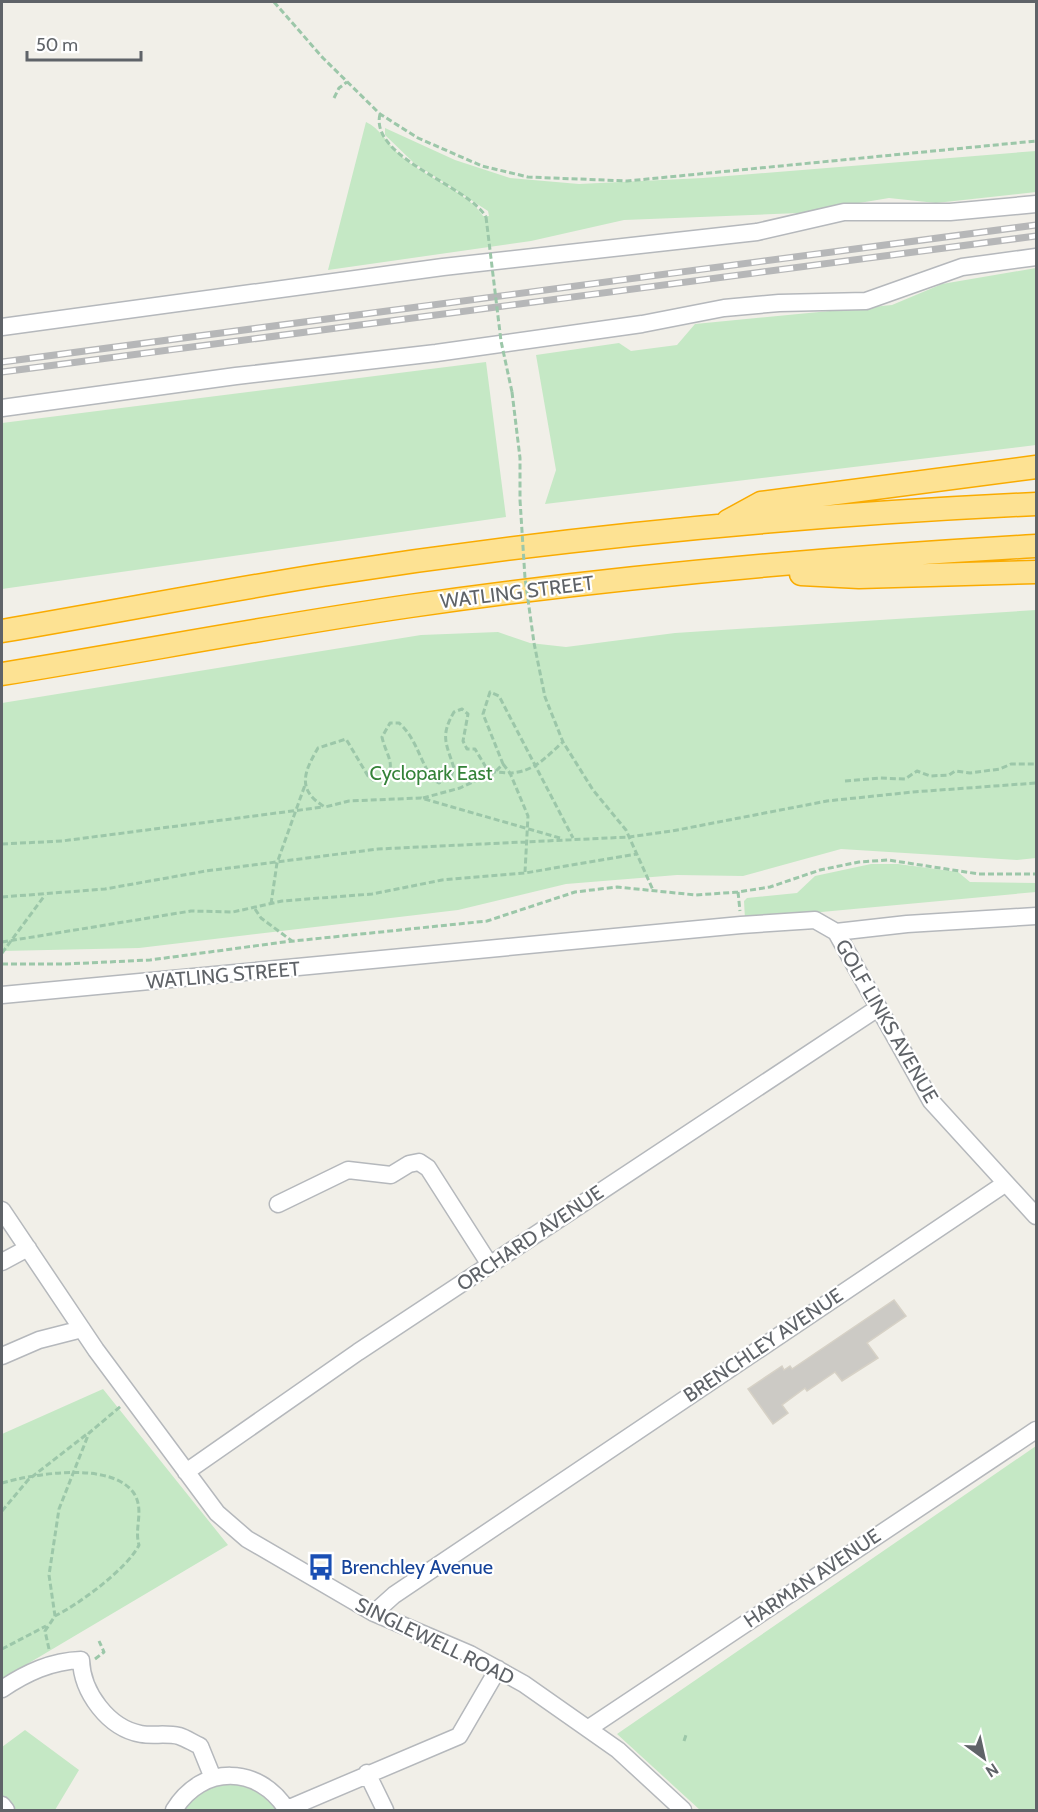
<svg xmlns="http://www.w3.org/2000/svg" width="1038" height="1812" viewBox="0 0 1038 1812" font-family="Cabin,sans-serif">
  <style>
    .green { fill: #c5e8c5 }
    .building { fill: #cccac5; stroke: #d6d1c6; stroke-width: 1.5 }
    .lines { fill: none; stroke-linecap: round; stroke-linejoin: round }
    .minor-casing { stroke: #b5b8bc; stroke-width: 19 }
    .highway-casing { stroke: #f9ab00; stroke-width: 25 }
    .path { stroke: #9cc7a9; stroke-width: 3; stroke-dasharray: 6 3; stroke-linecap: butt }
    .minor { stroke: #fff; stroke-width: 16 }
    .highway { stroke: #fde293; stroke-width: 22 }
    .rail-casing { stroke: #b6b7b8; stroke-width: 7 }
    .rail { stroke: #fff; stroke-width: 4.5; stroke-dasharray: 14; stroke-linecap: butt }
    .path-bridge { stroke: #9cc7a9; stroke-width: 3; stroke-dasharray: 6 3; stroke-linecap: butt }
    .labels { text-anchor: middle; stroke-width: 4.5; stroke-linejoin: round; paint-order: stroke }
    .street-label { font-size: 20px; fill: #5f6368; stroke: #fff }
    .park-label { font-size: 20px; fill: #348238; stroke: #fff }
    .transit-label { font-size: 20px; fill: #164399; stroke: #fff; text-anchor: start }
  </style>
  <rect width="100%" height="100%" fill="#f1efe8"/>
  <path class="green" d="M366 122C380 128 388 145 401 156 423 176 468 192 483 216H489L488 211 414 163 385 135V128L455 160 510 178 579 184 703 178 1036 151V192L936 203 889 198 799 213 624 220 531 241 328 270Z
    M1036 268V445L545 504 556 470 536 355 619 343 631 351 677 345 695 324 892 305 942 284Z
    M486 362 506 517 2 589V423Z
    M1036 610V858L1017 860 841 849 743 876 677 875 566 884 458 910 139 948 2 951V703L421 635 498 632 530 643 566 647 675 633Z
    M871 864H898L958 872 970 882 1036 883V892L745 919 744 901 747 898 797 893 815 876Z
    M103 1389 228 1545 2 1679V1434Z
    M1036 1446V1810H700L617 1734Z
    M25 1730 79 1770 55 1810H2V1747Z
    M222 1783 252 1785 280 1810H181L202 1790Z"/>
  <path class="building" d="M894 1300 906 1316 867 1343 878 1358 842 1381 835 1372 807 1391 805 1388 782 1405 788 1413 773 1424 748 1389 782 1366 784 1370 790 1366 792 1369Z"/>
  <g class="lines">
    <defs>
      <path id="minor" d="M2 327 443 267 757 232 844 212H950L1036 204
        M2 408 236 376 436 353 642 324 724 308 779 303 866 301 962 267 1036 257
        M836 932 931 1101 1036 1216
        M836 932 907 924 1036 916
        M2 995 741 925 815 920 836 932
        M278 1204 348 1170 391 1175 409 1164 419 1162 428 1168 490 1265
        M2 1210 96 1350 217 1513 247 1539 374 1613 470 1654 524 1684 618 1750 683 1810
        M2 1262 28 1248
        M2 1356 39 1340 82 1329
        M186 1472 358 1352 878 1008
        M374 1613 394 1595 1006 1183
        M2 1689C26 1673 51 1661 81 1660 82 1692 108 1728 141 1734 153 1736 167 1733 179 1736 186 1738 193 1743 200 1746L213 1778
        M589 1728 1036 1430
        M367 1773 385 1810
        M2 1805 6 1810
        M287 1809 459 1736 498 1669
        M174 1810C202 1764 259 1765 287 1810"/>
      <path id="highway" d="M728 521 761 503 1036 467
        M801 574 859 577 1036 572
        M2 631C108 613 215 592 322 575 558 538 798 515 1036 504
        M2 674C138 652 273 626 410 606 618 576 827 558 1036 546"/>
    </defs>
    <use href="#minor" class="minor-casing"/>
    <use href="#highway" class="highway-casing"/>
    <path class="path" d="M274 2 323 58 380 114 418 138 482 166 528 177 627 181 1036 141
      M334 98 339 88 347 82
      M380 114C369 158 468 185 486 217
      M512 392 520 458V500
      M534 643 545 697 563 742 593 790 626 830 653 890
      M503 764 510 773C534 772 546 757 563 742
      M845 781 880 778 905 779 917 771 930 776 949 775 955 771 970 773 1000 769 1011 764H1036
      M423 798 460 788 495 772 510 773 528 816 525 872
      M560 838 421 798 349 801 325 807C296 790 304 772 318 748L346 739 368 776 373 780 384 779C398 766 385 753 382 737L390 723H399C420 741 422 774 439 783L451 776 454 768C446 743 440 736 454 712L462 709 468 714 463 741 467 749H475L487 769 495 772 503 764 483 714 490 692 499 696 573 838
      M2 844 62 841 323 807
      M738 892 740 911
      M2 897 105 889 206 871 378 849 629 837 672 831 827 801 913 792 1036 783
      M271 904 277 863 305 785
      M255 909 261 918 292 941
      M2 942 191 911 233 912 282 901 372 894 442 880 525 873 637 854
      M2 953 45 895
      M2 964H66L150 960 284 942 487 921 575 892 617 887 696 895 738 892 770 887 820 870 859 862 888 860 979 874H1036
      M2 1483C33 1474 114 1460 135 1495 144 1512 134 1528 139 1545 127 1569 79 1604 55 1616
      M2 1511 28 1480 87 1434
      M2 1649 46 1626
      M49 1649 45 1631 55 1616 49 1575 59 1509 89 1433 121 1406
      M95 1659 104 1652 99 1641
      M684 1741 686 1735"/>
    <use href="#minor" class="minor"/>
    <use href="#highway" class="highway"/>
    <defs>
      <path id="rail" d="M2 362 1036 225
        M2 372 1036 236"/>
    </defs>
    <use href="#rail" class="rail-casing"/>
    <use href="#rail" class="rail"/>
    <path class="path-bridge" d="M486 217 501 341 512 392
      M520 500 525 578 534 643"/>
  </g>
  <defs>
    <symbol id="bus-bare" viewBox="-9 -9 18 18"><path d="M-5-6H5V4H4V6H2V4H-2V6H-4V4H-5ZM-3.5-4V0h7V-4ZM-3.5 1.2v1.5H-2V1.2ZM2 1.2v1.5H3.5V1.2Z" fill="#1a4fb4" stroke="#fff" stroke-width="2.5" paint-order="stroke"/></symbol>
  </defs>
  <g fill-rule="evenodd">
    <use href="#bus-bare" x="302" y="1548" width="38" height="38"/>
  </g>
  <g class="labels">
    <g class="street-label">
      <text transform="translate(517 592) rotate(-7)" y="7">WATLING STREET</text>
      <text transform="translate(223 975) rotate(-5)" y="7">WATLING STREET</text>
      <text transform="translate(887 1021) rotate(60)" y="7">GOLF LINKS AVENUE</text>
      <text transform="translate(530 1238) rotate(-34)" y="7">ORCHARD AVENUE</text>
      <text transform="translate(763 1345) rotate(-34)" y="7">BRENCHLEY AVENUE</text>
      <text transform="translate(812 1578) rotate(-34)" y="7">HARMAN AVENUE</text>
      <text transform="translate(435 1641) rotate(26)" y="7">SINGLEWELL ROAD</text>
    </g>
    <g class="park-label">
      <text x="431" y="780">Cyclopark East</text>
    </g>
    <g class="transit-label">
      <text x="341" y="1574">Brenchley Avenue</text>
    </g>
  </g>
  <rect width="1038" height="1812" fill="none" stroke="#5f6368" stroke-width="6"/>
  <g transform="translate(984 1758) rotate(147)" stroke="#ffffff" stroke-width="4.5" paint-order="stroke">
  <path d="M0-4.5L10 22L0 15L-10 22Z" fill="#5f6368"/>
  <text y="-9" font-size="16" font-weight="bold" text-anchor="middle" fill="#5f6368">N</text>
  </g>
  <path d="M27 51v9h114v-9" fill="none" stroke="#5f6368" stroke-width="3"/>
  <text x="36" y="51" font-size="18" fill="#5f6368" stroke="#ffffff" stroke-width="4.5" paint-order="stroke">50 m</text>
</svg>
